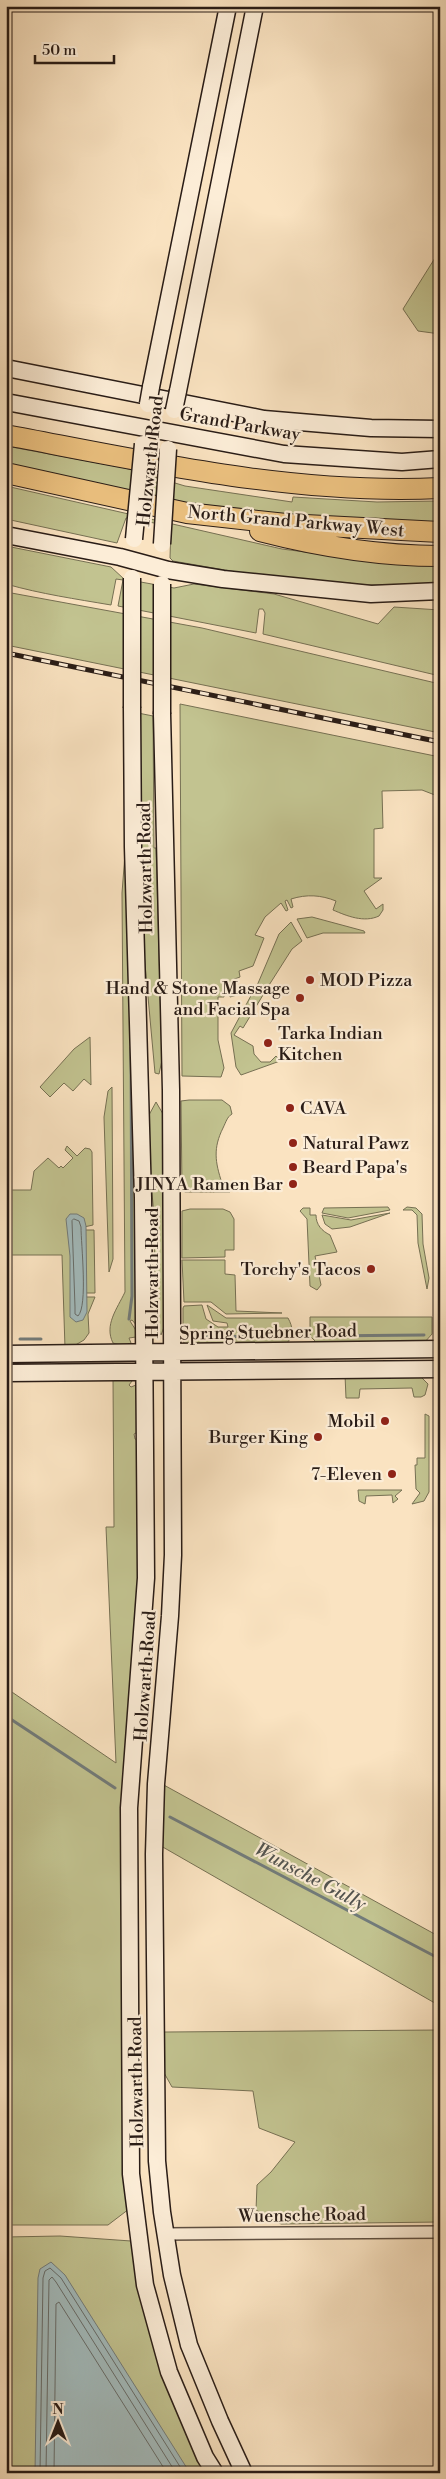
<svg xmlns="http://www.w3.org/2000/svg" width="446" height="2479" viewBox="0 0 446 2479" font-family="'Libre Bodoni',serif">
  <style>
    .green { fill: #c2c390; stroke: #767053 }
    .water { fill: #a2bbbd; stroke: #727b7a }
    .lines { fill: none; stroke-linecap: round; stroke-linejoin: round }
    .shore { stroke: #666c6a; stroke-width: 1 }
    .stream { stroke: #727b7a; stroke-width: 3 }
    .street-casing { stroke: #5d4e41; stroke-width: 14 }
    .secondary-casing { stroke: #291c16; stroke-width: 19 }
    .highway-casing { stroke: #291c16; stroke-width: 22 }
    .street { stroke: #fcedd7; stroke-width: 11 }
    .secondary { stroke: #fcedd7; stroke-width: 16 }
    .highway { stroke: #edc280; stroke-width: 20 }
    .rail-casing { stroke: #291c16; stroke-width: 5 }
    .rail { stroke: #fcedd7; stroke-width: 3; stroke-dasharray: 9; stroke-linecap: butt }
    .secondary-bridge-casing { stroke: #291c16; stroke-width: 19; stroke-linecap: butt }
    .secondary-bridge { stroke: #fcedd7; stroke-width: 16 }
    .poi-dot { fill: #8f2418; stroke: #fcedd7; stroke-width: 2 }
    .labels { text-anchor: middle; stroke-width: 4.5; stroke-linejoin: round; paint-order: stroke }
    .street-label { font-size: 18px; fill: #291c16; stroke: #fcedd7 }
    .poi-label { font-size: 18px; fill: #291c16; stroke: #fcedd7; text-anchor: end }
    .water-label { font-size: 19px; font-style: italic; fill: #535450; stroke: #fcedd7 }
  </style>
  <rect width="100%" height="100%" fill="#fae3c1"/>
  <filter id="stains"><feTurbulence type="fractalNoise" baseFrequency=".004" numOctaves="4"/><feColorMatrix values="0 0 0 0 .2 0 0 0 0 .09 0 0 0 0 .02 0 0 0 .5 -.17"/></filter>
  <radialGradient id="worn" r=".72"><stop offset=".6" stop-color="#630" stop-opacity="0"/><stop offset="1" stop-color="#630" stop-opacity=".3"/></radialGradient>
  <path class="green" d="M440 250V334L418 331 403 309Z
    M6 446 125 468 185 486 292 502 293 497 377 502 440 501V522H341L182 502 6 466Z
    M6 486 282 549 351 558 440 563V584L353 585 351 583 271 578 173 561 170 558 171 526 126 518 117 543 6 519Z
    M6 546 111 567 124 579 174 588 194 584 274 594 378 624 394 607 440 610V676L263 634 265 613 263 609H259L256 633 118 606 123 580 116 579 111 605C76 599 41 594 6 584Z
    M6 592 202 628 440 684V733L6 645Z
    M180 704 440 757V797L422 790 382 791 383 828 374 829V878H382L364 891 376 909 383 904V910L379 916C364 923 347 916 333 910L336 901C321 895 307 894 291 899L293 907 291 908 287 900 285 901 288 910 286 911 281 903 265 917 255 935 264 938 253 966 239 971 240 977 232 980 236 992 239 991 237 995 230 997V990H224V997H218V1040L224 1068 221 1077 182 1076Z
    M138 713 153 716 154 848H156L162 1060 159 1074 155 1073 144 953Z
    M126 841 138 1327 132 1320 130 1321 137 1332 136 1337 129 1338 131 1343 123 1346 113 1343C104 1325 117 1309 125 1292L122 893Z
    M312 917 364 931 365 933H323L307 938 297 919Z
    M291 922 302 941 292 949 264 993 256 988 279 934Z
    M254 990 263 995 243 1028 240 1026 234 1035 253 1046 254 1054 261 1062H270L276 1056 280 1061 241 1075 236 1067 231 1033Z
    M90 1037 91 1085 84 1079 73 1091 64 1083 50 1097 40 1087 74 1049Z
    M112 1087 113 1259 109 1272 104 1117 108 1091Z
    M189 1100H222L230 1106 232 1114C227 1117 226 1122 223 1128 213 1148 215 1162 222 1183L234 1186 230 1192H185L182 1190 181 1101Z
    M156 1102 163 1114 164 1327 161 1335 157 1327 155 1314 154 1214 150 1173 148 1129 149 1115Z
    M67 1146 77 1156 85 1148 90 1149 92 1152 93 1225 84 1227 85 1230H94L95 1293H85L86 1297H95L88 1314 89 1333 84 1340 72 1347 65 1348 62 1255H6V1190H31L34 1171 48 1158 59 1168 61 1166 63 1168 73 1158 65 1150Z
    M388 1207 390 1210 348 1218 322 1213 324 1208Z
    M407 1207 416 1208 422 1214 423 1244 429 1278 427 1289 418 1243 417 1215 412 1210H403Z
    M303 1208H310V1215H316C316 1225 322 1231 330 1235L337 1252 315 1256 321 1285 317 1290 310 1286 307 1219 300 1211Z
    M190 1209H223L230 1212 234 1219V1250H225V1257L182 1258V1211Z
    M390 1213 350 1227 332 1229 325 1224 322 1215 351 1220Z
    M182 1260H225V1274L235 1275 236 1311 282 1313 226 1314 211 1302H184Z
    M202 1305 206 1319 218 1327H228L227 1323 213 1321 207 1305 226 1318H288C293 1327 294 1335 287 1343L188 1345 183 1342 187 1338 183 1332V1308L184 1306Z
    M310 1317H432V1334L424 1343H317L310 1336Z
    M345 1375 420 1376 428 1384 425 1395 421 1397H414L412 1388 360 1389 359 1398H346Z
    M113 1378H127L132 1381 129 1385 131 1387 136 1385 138 1390V1432L134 1434 135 1439 138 1440 139 1552 129 2209 108 2225H6V1688L116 1763 106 1527H114Z
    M425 1414 429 1416V1492L424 1501 412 1504 420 1493 416 1489 415 1465H417V1458H425Z
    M358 1490H402L395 1496 398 1499 393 1503 392 1495 366 1496 365 1504 359 1501Z
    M162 1784 440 1937V2006L161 1846Z
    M440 2030V2222L281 2224 256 2210 257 2185 271 2172 295 2142 259 2128 253 2091 172 2087 163 2071 164 2032H166Z
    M60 2236 131 2241 208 2473H6V2237Z"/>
  <path class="water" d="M70 1214H77L84 1218 86 1226 87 1312 83 1320 76 1322 70 1317V1256L66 1219Z
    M51 2262 65 2275 190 2473H35L38 2278 40 2269Z"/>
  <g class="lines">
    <path class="shore" d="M74 1219 79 1221 81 1227C81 1244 88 1306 78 1316L75 1314V1307L72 1221Z
      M40 2473 43 2278 45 2271 50 2268 61 2278 184 2473
      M46 2473 49 2280 52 2277 56 2282 176 2473
      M54 2473 56 2304 59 2302 167 2473"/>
    <path class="stream" d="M129 1319 132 1296 131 1048
      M317 1336 424 1335
      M201 1337 283 1336
      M20 1339H41
      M6 1716 115 1788
      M170 1817 440 1959"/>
    <defs>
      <path id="street" d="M166 2234 440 2232"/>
      <path id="secondary" d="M6 368 264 419 371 428 440 429
        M151 387 228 6
        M178 391 255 6
        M6 402 284 454 402 462 440 459
        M6 535 120 557 168 570 223 579 371 594 440 591
        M132 708 133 847 143 1198 146 1578 129 1808 131 2174 145 2285 169 2372 205 2457 215 2473
        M162 714 171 1090 173 1555 170 1616 156 1784 154 1854 157 2161 162 2212 172 2275 189 2345 220 2421 244 2473
        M6 1354 440 1349
        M6 1373 440 1369"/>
      <path id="highway" d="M6 435C149 462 293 495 440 488
        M6 473 187 513 286 524 440 532
        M260 531C318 546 379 556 440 556"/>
    </defs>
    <use href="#street" class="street-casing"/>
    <use href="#secondary" class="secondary-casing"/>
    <use href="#highway" class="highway-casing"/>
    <use href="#street" class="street"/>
    <use href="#secondary" class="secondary"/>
    <use href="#highway" class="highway"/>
    <defs>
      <path id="rail" d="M6 653 440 742"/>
    </defs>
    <use href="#rail" class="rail-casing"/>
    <use href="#rail" class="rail"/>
    <defs>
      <path id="secondary-bridge" d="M148 404 151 387
        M174 410 178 391
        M134 539 143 444
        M162 544 168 449
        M132 708V578
        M162 714V584"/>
    </defs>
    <use href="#secondary-bridge" class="secondary-bridge-casing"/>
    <use href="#secondary-bridge" class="secondary-bridge"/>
  </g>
  <g class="poi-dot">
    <circle cx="310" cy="980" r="5"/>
    <circle cx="300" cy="998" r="5"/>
    <circle cx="268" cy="1043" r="5"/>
    <circle cx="290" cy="1108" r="5"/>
    <circle cx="293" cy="1143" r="5"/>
    <circle cx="293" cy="1167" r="5"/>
    <circle cx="293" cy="1184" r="5"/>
    <circle cx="371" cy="1269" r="5"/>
    <circle cx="385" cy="1421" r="5"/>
    <circle cx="318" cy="1437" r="5"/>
    <circle cx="392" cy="1474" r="5"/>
  </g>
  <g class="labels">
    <g class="street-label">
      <text transform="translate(240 424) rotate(10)" y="6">Grand Parkway</text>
      <text transform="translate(150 461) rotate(-84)" y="6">Holzwarth Road</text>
      <text transform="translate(296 521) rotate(5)" y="6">North Grand Parkway West</text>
      <text transform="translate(145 868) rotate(-91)" y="6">Holzwarth Road</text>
      <text transform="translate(152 1273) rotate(-90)" y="6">Holzwarth Road</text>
      <text transform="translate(268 1332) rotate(-1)" y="6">Spring Stuebner Road</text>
      <text transform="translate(145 1676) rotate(-86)" y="6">Holzwarth Road</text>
      <text transform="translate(136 2082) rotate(-91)" y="6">Holzwarth Road</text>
      <text transform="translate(302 2215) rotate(-1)" y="6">Wuensche Road</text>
    </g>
    <g class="poi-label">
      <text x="320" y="986" text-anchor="start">MOD Pizza</text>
      <text x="290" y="994">Hand &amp; Stone Massage<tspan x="290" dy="21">and Facial Spa</tspan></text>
      <text x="278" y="1039" text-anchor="start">Tarka Indian<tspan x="278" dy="21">Kitchen</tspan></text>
      <text x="300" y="1114" text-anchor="start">CAVA</text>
      <text x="303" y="1149" text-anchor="start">Natural Pawz</text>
      <text x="303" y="1173" text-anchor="start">Beard Papa's</text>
      <text x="283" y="1190">JINYA Ramen Bar</text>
      <text x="361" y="1275">Torchy's Tacos</text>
      <text x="375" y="1427">Mobil</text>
      <text x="308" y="1443">Burger King</text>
      <text x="382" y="1480">7-Eleven</text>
    </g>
    <g class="water-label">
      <text transform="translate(311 1876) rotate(28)" y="7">Wunsche Gully</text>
    </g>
  </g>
  <rect width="446" height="2479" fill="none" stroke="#fae3c1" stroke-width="25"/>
  <rect x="8" y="8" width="431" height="2464" fill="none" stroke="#291c16" stroke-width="2.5"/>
  <rect x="12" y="12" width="421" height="2454" fill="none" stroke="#291c16"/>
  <g transform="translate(58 2422)" stroke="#fcedd7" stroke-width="4" paint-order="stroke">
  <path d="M0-4L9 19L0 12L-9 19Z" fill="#291c16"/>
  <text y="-8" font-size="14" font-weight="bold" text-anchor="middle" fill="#291c16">N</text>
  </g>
  <path d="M35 55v8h79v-8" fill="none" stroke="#291c16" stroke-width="2.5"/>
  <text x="42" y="55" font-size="15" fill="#291c16" stroke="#fcedd7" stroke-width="4" paint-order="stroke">50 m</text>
  <rect width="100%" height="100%" filter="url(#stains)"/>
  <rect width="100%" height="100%" fill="url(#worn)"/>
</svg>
